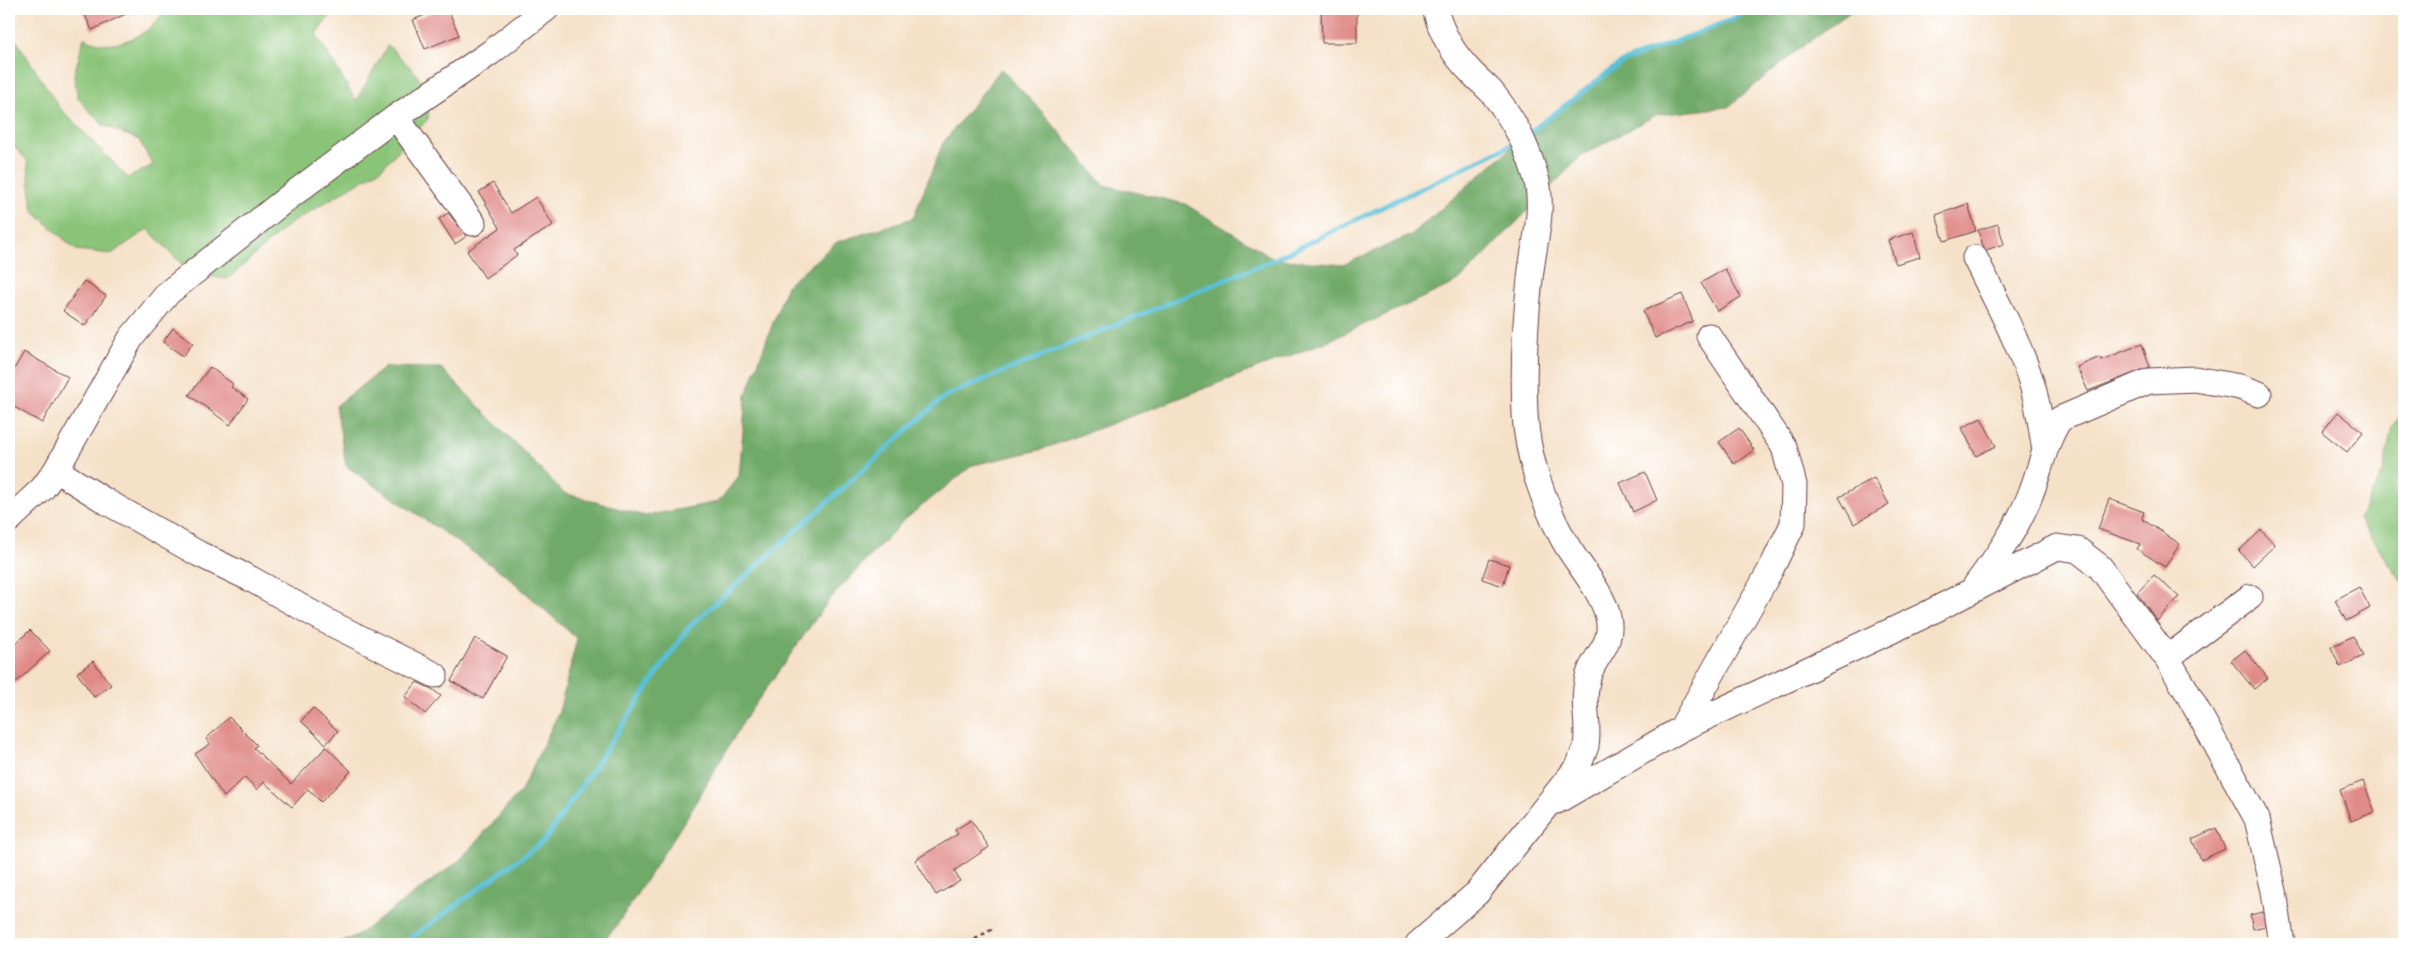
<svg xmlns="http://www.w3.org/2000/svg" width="2413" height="953" viewBox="0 0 2413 953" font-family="Caveat,sans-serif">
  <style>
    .green { fill: #8ac478; stroke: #6a7252 }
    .forest { fill: #6faa68; stroke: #5c644a }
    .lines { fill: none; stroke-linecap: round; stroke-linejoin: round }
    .stream { stroke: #59c0d7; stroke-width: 5 }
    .building { fill: #e08b87 }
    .minor-casing { stroke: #643c43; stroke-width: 27 }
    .path { stroke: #643c43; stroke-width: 3; stroke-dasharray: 4 4; stroke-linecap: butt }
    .minor { stroke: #fff; stroke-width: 25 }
  </style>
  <rect width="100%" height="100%" fill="#fff"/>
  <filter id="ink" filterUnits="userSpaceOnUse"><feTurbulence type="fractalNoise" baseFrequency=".02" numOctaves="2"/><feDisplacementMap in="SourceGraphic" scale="10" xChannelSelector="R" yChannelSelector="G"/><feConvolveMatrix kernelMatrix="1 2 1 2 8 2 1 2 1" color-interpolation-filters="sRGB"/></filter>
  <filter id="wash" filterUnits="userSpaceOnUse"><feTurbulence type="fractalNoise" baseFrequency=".0096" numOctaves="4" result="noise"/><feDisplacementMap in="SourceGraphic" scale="20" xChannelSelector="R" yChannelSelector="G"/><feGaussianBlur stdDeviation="1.12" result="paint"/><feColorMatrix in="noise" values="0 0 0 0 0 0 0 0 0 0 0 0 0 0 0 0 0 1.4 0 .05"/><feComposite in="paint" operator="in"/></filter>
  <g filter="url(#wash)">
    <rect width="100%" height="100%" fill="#f5e1c8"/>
    <path class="green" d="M164 9H335L316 34 356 101 388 45 414 71 429 94 428 119 381 169 288 225 228 279 191 274 148 229 111 254 76 250 33 211 27 160 9 141V29L59 107 128 178 153 165 139 140 103 125 78 99 74 75 84 38C90 40 97 43 103 44 125 46 157 30 164 9Z
      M2404 411V585L2359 519 2383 473 2392 426Z"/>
    <path class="forest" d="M1745 9H1854L1799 49 1728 107 1656 115 1581 156 1459 281 1328 341 1156 407 1040 450 973 465 903 521 829 600 746 717 687 817 615 928 600 944H337L355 937 460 860 521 791 559 712 577 639 506 575 346 466 336 406 385 367 441 368 564 493 645 516 718 502 739 476 746 396 787 285 837 242 913 218 943 143 1001 69 1044 114 1104 185 1185 204 1275 259 1343 265 1411 235 1518 142 1622 62 1731 20Z"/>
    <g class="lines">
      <path class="stream" d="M1528 134 1622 62 1731 20 1751 9
        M403 944 545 840 688 628 945 396 1275 259 1515 143"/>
    </g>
    <g id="blocks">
      <path class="building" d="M82 9H136L92 30Z
        M439 9H448L459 35 425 49 413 20Z
        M1321 9H1357V43H1322Z
        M493 183 511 213 536 197 553 225 514 250 517 255 485 278 467 251 500 228 479 192Z
        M1968 204 1976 231 1944 241 1936 215Z
        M448 213 467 236 455 244 439 219Z
        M1998 224 2004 244 1986 250 1983 246 1978 230Z
        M1913 232 1920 257 1896 264 1888 240Z
        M1725 269 1741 297 1717 311 1701 283Z
        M84 281 106 296 85 326 63 311Z
        M1682 294 1693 321 1655 338 1643 311Z
        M173 328 193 343 183 356 163 342Z
        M2142 344 2150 367 2088 391 2077 367 2100 357 2101 360Z
        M24 352 68 377 42 423 9 404V378Z
        M210 367 233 384 231 387 248 399 230 425 189 395Z
        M2338 412 2363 432 2347 452 2322 432Z
        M1981 418 1996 446 1976 456 1962 428Z
        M1739 428 1754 450 1734 464 1719 442Z
        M1645 472 1657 500 1633 512 1620 483Z
        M1874 478 1889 504 1854 524 1839 497Z
        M2109 499 2144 512 2142 519 2180 544 2165 567 2137 549 2140 544 2098 529Z
        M2261 530 2275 545 2253 566 2239 551Z
        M1489 559 1509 565 1503 586 1482 579Z
        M2154 575 2179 597 2157 621 2137 593Z
        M2359 587 2370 608 2346 621 2335 600Z
        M30 630 50 651 9 689V650Z
        M2353 636 2363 656 2340 667 2331 647Z
        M475 638 507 656 483 699 451 681Z
        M2245 650 2268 678 2254 689 2231 661Z
        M93 661 111 685 94 697 77 673Z
        M417 682 432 689 441 696 425 714 405 697Z
        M313 708 338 731 326 744 301 721Z
        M229 717 257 745 254 748 291 784 326 747 351 771 321 802 308 789 292 807 264 782 257 790 245 777 224 797 195 754 210 744 206 739Z
        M2363 781 2375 812 2351 821 2340 790Z
        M971 820 989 847 954 871 960 881 936 895 915 860 958 834 955 830Z
        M2216 828 2225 849 2201 860 2192 839Z
        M2263 912 2265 926 2253 929 2250 915Z"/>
    </g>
  </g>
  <g filter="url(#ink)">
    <use href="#blocks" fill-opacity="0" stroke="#643c43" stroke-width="1"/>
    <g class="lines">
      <defs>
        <path id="minor" d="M396 117 473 223
          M1975 258C1994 296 2014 333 2028 372 2037 397 2041 425 2045 451
          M56 470 131 338 168 293 285 200 396 117 490 53 546 9
          M9 520 43 488 56 470 107 502 199 554 251 579 326 621 435 675
          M1975 586C1996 558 2016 530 2029 498 2040 472 2044 443 2060 419L2149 381 2195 379 2240 387 2259 394
          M2167 658 2250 597
          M1681 729 1771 569 1793 524 1794 485 1784 447 1709 336
          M1557 801 1681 729 1923 616 2057 547 2078 550 2100 567 2167 658 2186 690 2257 819 2274 891 2282 944
          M1418 944 1477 893 1579 765C1581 759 1584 752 1586 746 1590 722 1581 703 1588 677 1595 653 1614 646 1608 617 1602 590 1576 563 1563 539 1543 502 1527 456 1525 414 1523 370 1525 323 1530 279 1533 245 1546 209 1535 174 1525 142 1515 122 1494 95 1487 86 1478 80 1471 72 1454 55 1441 32 1435 9"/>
      </defs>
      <use href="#minor" class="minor-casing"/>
      <path class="path" d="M968 944 995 927"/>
      <use href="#minor" class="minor"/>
    </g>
  </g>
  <rect width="2413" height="953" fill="none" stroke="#fff" stroke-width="30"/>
</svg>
